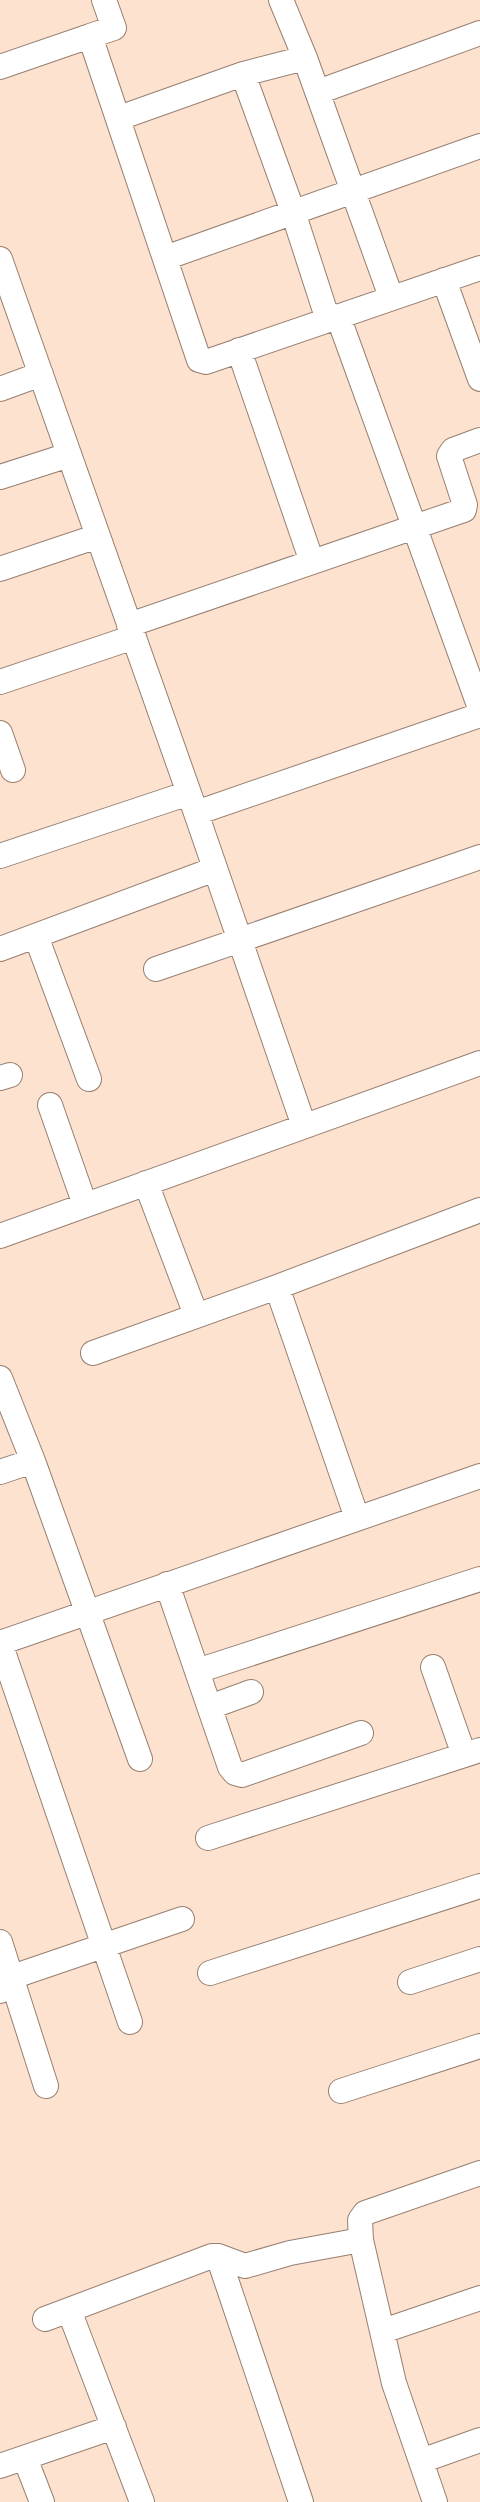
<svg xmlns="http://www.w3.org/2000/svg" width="480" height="2502" viewBox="0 0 480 2502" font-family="Karla,sans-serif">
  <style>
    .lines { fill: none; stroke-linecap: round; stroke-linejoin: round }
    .minor-casing { stroke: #977f6f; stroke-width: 26 }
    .minor { stroke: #fff; stroke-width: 24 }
  </style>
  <rect width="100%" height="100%" fill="#fde2d0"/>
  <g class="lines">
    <defs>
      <path id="minor" d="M281 0 305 58 391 297
        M90 36 114 28 104 0
        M0 67 90 36 199 360 206 362 480 268
        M243 74 293 212 328 320
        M318 92 480 33
        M119 118 243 74 305 58
        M165 258 480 146
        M0 259 196 813 304 1126
        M444 280 480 379
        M338 316 480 708
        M239 350 312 562
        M0 389 41 374
        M0 477 69 455
        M0 569 98 536
        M129 625 464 510 465 505 449 456 453 450 480 440
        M0 682 134 637
        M0 733 13 770
        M196 813 480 715
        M0 856 189 793
        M36 936 89 1079
        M0 949 215 869
        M156 969 480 857
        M0 1078 10 1075
        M50 1105 85 1205
        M146 1183 196 1315
        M0 1236 480 1063
        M277 1287 357 1518
        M93 1353 277 1287 480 1210
        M0 1378 33 1461 140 1759
        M0 1472 33 1461
        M167 1584 230 1767 235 1773 242 1775 361 1733
        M0 1643 480 1476
        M0 1643 130 2022
        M433 1667 464 1755
        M197 1671 480 1579
        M210 1707 251 1692
        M208 1838 480 1750
        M0 1942 46 2086
        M210 1973 480 1886
        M410 1982 480 1959
        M0 1991 9 1985 12 1977 182 1919
        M341 2091 480 2046
        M218 2256 301 2502
        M69 2310 142 2502
        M45 2319 212 2256H218L245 2266 290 2253 361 2240
        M383 2331 480 2298
        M25 2458 42 2502
        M421 2461 480 2440
        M0 2466 114 2427
        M435 2502 394 2383 361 2240 360 2220 365 2213 480 2173"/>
    </defs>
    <use href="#minor" class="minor-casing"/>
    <use href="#minor" class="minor"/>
  </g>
</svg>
